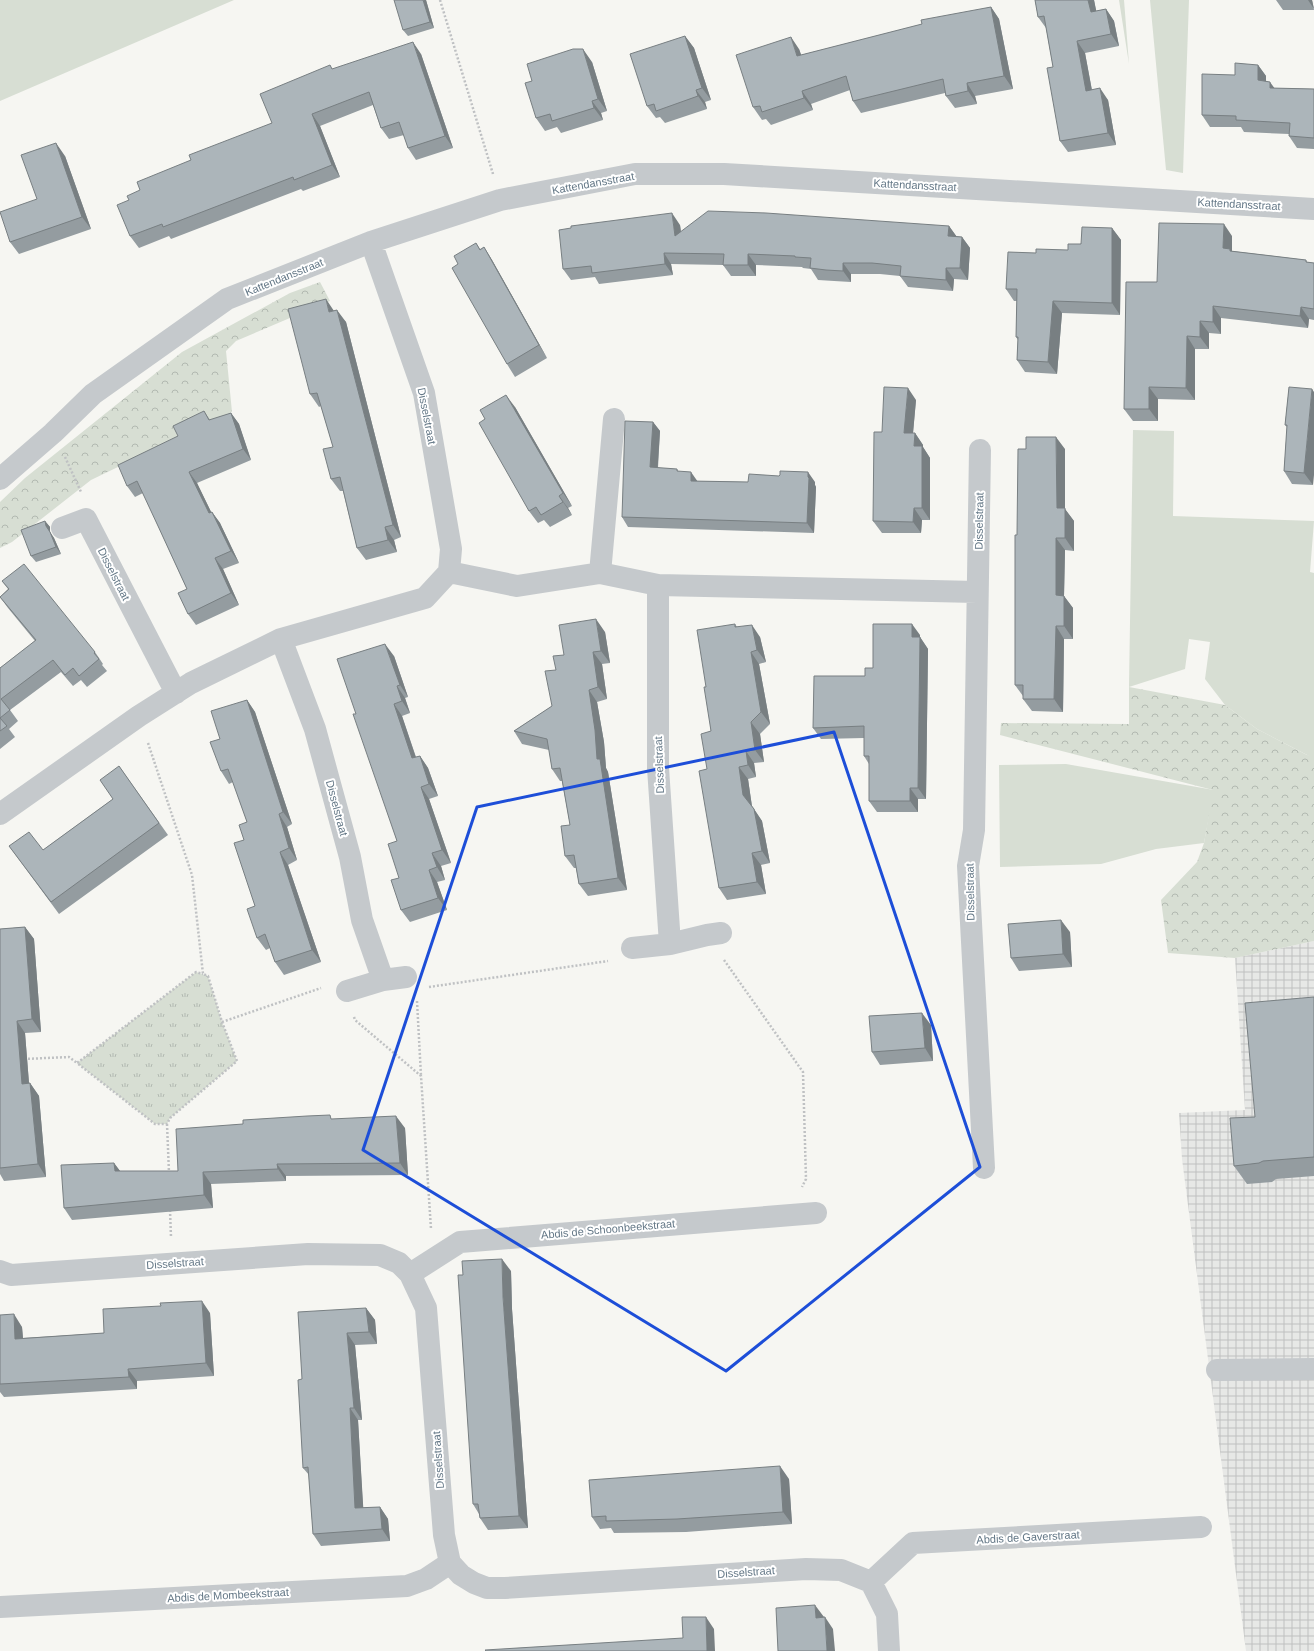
<svg xmlns="http://www.w3.org/2000/svg" width="1314" height="1651" viewBox="0 0 1314 1651" font-family="Arial,sans-serif">
  <style>
    .industrial { fill: url(#industrial-grid) }
    .grass { fill: #d7ded3 }
    .forest { fill: url(#forest-crowns) }
    .park { fill: url(#park-tufts) }
    .lines { fill: none; stroke-linecap: round; stroke-linejoin: round }
    .path { stroke: #bfc1c3; stroke-width: 2.5; stroke-dasharray: 2 2; stroke-linecap: butt }
    .minor { stroke: #c5c9cc; stroke-width: 22 }
    .wall { fill: #949ca0 }
    .shaded-wall { fill: #787f82 }
    .building { fill: #acb5ba; stroke: #787f82 }
    .marked { fill: none; stroke: #1d4ed8; stroke-width: 3; stroke-linejoin: round }
    .labels { text-anchor: middle; stroke-width: 4; stroke-linejoin: round; paint-order: stroke }
    .street-label { font-size: 11px; fill: #637786; stroke: #fff }
  </style>
  <defs>
    <pattern id="industrial-grid" width="8" height="8" patternUnits="userSpaceOnUse"><rect width="8" height="8" fill="#e7e8e6"/><path d="M0 4h8M4 0v8" fill="none" stroke="#bfc1c0"/></pattern>
    <pattern id="forest-crowns" width="20" height="18" patternUnits="userSpaceOnUse"><rect width="20" height="18" fill="#d7ded3"/><path d="M2 6a3 3 0 1 1 6 0M12 15a3 3 0 1 1 6 0" fill="none" stroke="#b2b9b1"/></pattern>
    <pattern id="park-tufts" width="24" height="20" patternUnits="userSpaceOnUse"><rect width="24" height="20" fill="#d7ded3"/><path d="M3 7l-1-3M5 7V3M7 7l1-3M15 17l-1-3M17 17v-4M19 17l1-3" fill="none" stroke="#b2b9b1"/></pattern>
  </defs>
  <rect width="100%" height="100%" fill="#f6f6f2"/>
  <path class="industrial" d="M1314 941V1651H1246L1182 1159 1179 1113 1245 1110 1235 958Z"/>
  <path class="grass" d="M0 0H234L0 101Z
    M1119 0H1124L1129 64Z
    M1150 0H1189L1183 173 1166 170Z
    M1133 430 1174 431 1173 516 1314 521 1310 572 1314 573V757H1311L1257 729 1225 705 1205 679 1210 642 1189 639 1185 669 1129 687Z
    M1066 764 1214 790 1204 843 1156 849 1101 864 1000 867 999 765Z"/>
  <path class="forest" d="M320 282 330 301 236 341 226 351 232 412 179 433 176 439 91 480 12 542 0 548V502L25 478 182 352 290 293Z
    M1129 687 1225 705 1257 729 1307 755 1314 756V941L1235 958 1168 953 1161 900 1197 862 1204 843 1213 790 1000 735 1001 723 1129 724Z"/>
  <path class="park" d="M196 972 208 976 222 1022 237 1061 170 1118 167 1124H155L77 1063Z"/>
  <g class="lines">
    <path class="path" d="M440 0 493 174
      M65 457 81 492
      M148 743 192 875 203 974 208 976 222 1022 237 1061 170 1118 167 1124H155L77 1063 196 972 203 974
      M724 960 803 1072 806 1179 802 1187
      M429 987 608 961
      M417 1001 421 1076
      M354 1017 355 1020 421 1076 431 1229
      M222 1022 321 988
      M24 1059 69 1057 77 1063
      M167 1124 169 1173
      M170 1210 171 1237"/>
    <path class="minor" d="M980 450 974 830 968 866 984 1168
      M0 479 53 433 93 394 227 299 371 242 500 200 635 174H724L1314 209
      M62 528 86 519 176 693
      M449 572 517 586 600 573 658 585 977 592
      M600 573 614 419
      M658 585V768L670 944
      M281 639 315 729 350 857 362 920 383 980
      M0 814 139 716 191 683 281 639 425 598 449 572 451 549 424 393 371 242
      M632 948 670 944 707 935 721 933
      M347 991 383 980 406 977
      M0 1271 11 1275 308 1254 380 1255 399 1263 410 1274 426 1308 444 1535 450 1563 461 1575 474 1583 487 1588H505L806 1569 841 1570 871 1582 887 1614 889 1651
      M410 1274 460 1242 816 1213
      M1217 1370 1314 1369
      M871 1582 913 1543 1201 1527
      M0 1607 407 1586 426 1579 450 1563"/>
  </g>
  <path class="wall" d="M426 0 434 28 408 36 403 30Z
    M1035 0H1094L1096 11 1106 9 1114 21 1119 46 1085 53 1092 90 1108 100 1116 145 1068 152 1060 141 1053 67 1046 28 1038 17Z
    M1276 0H1312L1314 10H1283Z
    M991 7 999 19 1013 89 975 96 977 104 955 108 946 96 945 93 861 113 853 101 850 90 811 104 813 110 771 125 766 119 762 120 753 107 799 49 801 55Z
    M685 36 694 48 711 100 705 102 707 109 665 123 660 117 656 118 647 106Z
    M421 54 453 148 416 160 408 148 404 135 389 139 381 128 373 105 320 126 340 177 303 191 301 189 171 239 169 236 139 248 130 236 129 200 191 160 272 123 330 65 332 69Z
    M592 62 607 111 601 113 603 120 561 133 557 127 545 131 536 118 532 81Z
    M1258 65 1266 76V81L1274 88 1314 89V149L1297 148 1289 136V134L1244 132 1241 127H1210L1202 115 1235 75Z
    M65 156 91 229 19 254 10 242 37 199Z
    M680 225 681 232 949 226 956 236 962 237 970 248 968 280 954 279 953 291 908 287 900 276 880 274H851V282L834 281 818 280 811 269 803 268 802 267 756 265V276H731L723 265 671 264 673 275 599 284 595 277 571 280 563 269Z
    M1112 228 1121 240 1120 315 1062 313 1057 374 1025 372 1017 360 1018 340 1016 337 1017 301H1014L1006 289 1036 253 1068 250Z
    M1232 236V251L1306 260 1307 262 1314 263V320L1309 319 1308 328 1221 318V334L1209 333V349H1195V400L1158 399V421H1133L1124 409 1157 282Z
    M476 243 480 249 484 247 492 260 547 358 515 377 507 364 458 264Z
    M334 311 346 322 401 537 394 540 397 552 366 560 357 548 343 491H340L331 479 333 447 321 406 319 407 310 394Z
    M1289 387 1313 485 1292 484 1284 471 1287 427 1285 425Z
    M916 400 913 433H915L923 445V447L930 458V520H922L921 533H882L873 521 882 432Z
    M515 407 572 506 568 508 572 515 550 527 544 520 538 523 529 511Z
    M204 411 210 420 231 413 239 424 251 460 197 483 211 512H212L220 523 239 563 223 569 239 605 196 625 188 614 187 589 143 493 135 497 127 486Z
    M653 422 660 431 658 468 677 469 678 471 697 481 748 482H815V485L816 487 814 533 628 527 622 517Z
    M1065 449V509L1074 521V551L1065 550 1064 596 1073 608V639H1064L1063 712 1032 711 1023 699V696L1015 685 1017 535Z
    M45 521 50 527V532L54 538 61 554 36 562 31 556Z
    M2 581 95 652 103 664 102 665 107 671 87 687 81 680 73 686 61 672 10 710 18 721 9 729 15 737 0 749V668L35 641 8 608 0 597 8 589Z
    M735 624 737 627 760 637 766 662 759 664 770 724 760 734 764 762 754 763 756 777 748 779 752 806 762 821 770 863 761 865 766 894 727 900 719 888 707 769 711 731 706 687Z
    M605 632 610 663 602 664 607 699 597 702 604 742 606 768 608 772 627 890 588 896 579 884 576 868H574L565 856 570 825 562 781H560L552 769 549 750 522 744 514 731 552 706 556 670 564 655Z
    M920 635V637L928 649 926 799H918V812H877L869 801V764L864 756V738L821 739 813 728 873 668Z
    M394 656 408 697 405 698 410 713 402 716 416 757 420 756 428 768 438 796 429 799 451 863 441 866 445 880 437 882 447 910 410 922 401 910 399 878 397 841 356 714Z
    M247 700 255 712 292 824 287 827 297 860 288 865 321 962 284 975 275 962 270 948 266 950 257 938 255 906 244 840 247 822 233 782 229 784 221 771 220 739Z
    M119 766 168 835 59 914 9 846 43 850 113 799Z
    M25 927 34 939 41 1032 25 1033 29 1083H30L39 1096 46 1177 4 1181 0 1174V929Z
    M1070 932 1072 967 1019 971 1011 958Z
    M1314 997V1176L1276 1179 1272 1182 1247 1184 1234 1166 1255 1117Z
    M931 1025 933 1061 880 1065 872 1052Z
    M333 1119 405 1128 408 1175 286 1176V1181L211 1184 213 1208 72 1220 64 1208 114 1163 120 1171H178Z
    M511 1271 512 1309 528 1528 488 1530 480 1518 479 1514 473 1504Z
    M366 1308 375 1320 377 1344 355 1345 362 1420H358L363 1508 380 1507 388 1519 390 1541 321 1546 313 1534 309 1475 303 1468 302 1379Z
    M210 1313 214 1376 137 1381V1389L4 1397 0 1392V1315L22 1327 23 1338 104 1333Z
    M789 1479 792 1524 686 1532 614 1533 611 1528 600 1529 592 1517Z"/>
  <path class="shaded-wall" d="M423 0H426L434 28 430 22Z
    M1088 0H1094L1099 24 1091 12Z
    M1308 0H1312L1314 9Z
    M991 7 999 19 1013 89 1004 76Z
    M1106 9 1114 21 1119 46 1111 34Z
    M685 36 694 48 711 100 702 88Z
    M791 37 799 49 806 68 797 56Z
    M1077 41 1085 53 1094 102 1086 91Z
    M413 42 421 54 453 148 445 136Z
    M583 49 592 62 607 111 598 99Z
    M1258 65 1266 76V92L1258 80Z
    M1270 82 1278 93 1270 88Z
    M967 83 975 96 977 104 968 91Z
    M1100 88 1108 100 1116 145 1108 133Z
    M696 90 705 102 707 109 698 96Z
    M802 91 811 104 813 110 804 98Z
    M592 101 601 113 603 120 594 108Z
    M312 114 320 126 340 177 332 165Z
    M56 143 65 156 91 229 82 217Z
    M672 213 680 225 683 247 675 236Z
    M1224 224 1232 236V252L1223 248Z
    M949 226 957 237 948 236Z
    M1112 228 1121 240 1120 315 1112 303Z
    M962 237 970 248 968 280 960 268Z
    M484 247 492 260 547 358 539 345Z
    M664 253 671 264 673 275 665 264Z
    M748 254 756 265V276L748 265Z
    M843 263 851 274V282L843 271Z
    M946 268 954 279 953 291 946 280Z
    M326 299 334 311 329 312Z
    M1053 301 1062 313 1057 374 1048 362Z
    M1213 306 1221 318V334L1213 322Z
    M1301 307 1309 319 1308 328 1300 316Z
    M337 310 346 322 401 537 393 525Z
    M1200 321 1209 333V349L1200 337Z
    M1187 336 1195 349V400L1186 388Z
    M1149 387 1158 399V421L1149 409Z
    M908 388 916 400 912 444 904 433Z
    M1312 389 1314 392V475L1313 485 1304 473Z
    M506 395 515 407 572 506 563 493Z
    M231 413 239 424 251 460 243 449Z
    M653 422 660 431 657 477 650 467Z
    M915 433 923 445V447L930 458V520L922 508 914 446Z
    M1056 437 1065 449V509L1074 521V551L1065 538 1057 508Z
    M189 472 197 483 217 524 209 513Z
    M691 472 698 482 691 481Z
    M808 472 815 482V485L816 487 814 533 807 523Z
    M559 496 568 508 572 515 563 502Z
    M914 508 922 520 921 533 913 522Z
    M212 512 220 523 239 563 231 551Z
    M45 521 50 527V532L54 538 61 554 56 547 46 526Z
    M385 527 394 540 397 552 388 540Z
    M1056 538 1065 550 1064 596 1073 608V639L1064 626 1056 595Z
    M215 558 223 569 239 605 231 593Z
    M596 619 605 632 610 663 601 651Z
    M912 624 920 635V649L912 637Z
    M752 625 760 637 766 662 757 650Z
    M1056 626 1064 639 1063 712 1054 699Z
    M920 637 928 649 926 799 918 788Z
    M385 644 394 656 408 697 400 685Z
    M593 652 602 664 607 699 598 687Z
    M751 652 759 664 770 724 761 712Z
    M397 686 405 698 410 713 402 701Z
    M589 690 597 702 604 742 606 768 608 772 627 890 618 878 597 759Z
    M247 700 255 712 292 824 283 812Z
    M394 704 402 716 420 770 412 758Z
    M751 722 760 734 764 762 755 750Z
    M746 751 754 763 756 777 748 765Z
    M420 756 428 768 438 796 429 784Z
    M739 767 748 779 752 807 743 795Z
    M421 787 429 799 451 863 442 850Z
    M910 788 918 799V812L910 801Z
    M754 809 762 821 770 863 762 851Z
    M279 814 287 827 297 860 289 848Z
    M280 852 288 865 321 962 312 950Z
    M432 853 441 866 445 880 437 867Z
    M752 853 761 865 766 894 757 882Z
    M429 870 437 882 447 910 438 898Z
    M1061 920 1070 932 1072 967 1063 954Z
    M25 927 34 939 41 1032 32 1019Z
    M922 1013 931 1025 933 1061 925 1048Z
    M17 1021 25 1033 30 1096 22 1084Z
    M30 1083 39 1096 46 1177 38 1164Z
    M396 1116 405 1128 408 1175 400 1163Z
    M114 1163 123 1175 115 1171Z
    M277 1164 286 1176V1181L278 1169Z
    M203 1172 211 1184 213 1208 204 1195Z
    M502 1259 511 1271 512 1309 528 1528 519 1516 503 1297Z
    M202 1301 210 1313 214 1376 206 1363Z
    M366 1308 375 1320 377 1344 369 1332Z
    M14 1314 22 1327 24 1351 15 1339Z
    M347 1333 355 1345 362 1420 354 1408Z
    M128 1369 137 1381V1389L129 1377Z
    M350 1408 358 1420 364 1520 355 1508Z
    M780 1466 789 1479 792 1524 783 1512Z
    M380 1507 388 1519 390 1541 382 1529Z
    M815 1605 824 1617 825 1630 816 1618Z
    M706 1617 714 1629 715 1651H707Z
    M825 1617 833 1629 835 1651H827Z"/>
  <path class="building" d="M394 0H423L430 22 403 30Z
    M1035 0H1088L1091 12 1106 9 1111 34 1077 41 1086 91 1100 88 1108 133 1060 141 1047 68 1053 67 1044 16 1038 17Z
    M991 7 1004 76 967 83 968 91 946 96 943 79 853 101 846 76 802 91 804 98 762 112 760 106 753 107 736 55 791 37 797 56 922 24 921 20Z
    M685 36 702 88 696 90 698 96 656 111 654 104 647 106 630 54Z
    M413 42 445 136 408 148 399 122 381 128 369 92 312 114 332 165 294 180 293 177 163 227 162 224 130 236 117 205 129 200 127 196 140 190 137 182 191 160 189 155 272 123 260 94 330 65 332 69Z
    M573 49H583L598 99 592 101 594 108 552 121 550 114 536 118 525 83 532 81 527 64Z
    M1235 63 1258 65V80L1270 82V88L1314 89V138L1289 136 1290 123 1236 120V116L1202 115V74L1235 75Z
    M56 143 82 217 10 242 0 212 37 199 21 155Z
    M708 211 766 213 949 226 948 236 962 237 960 268H946V280L900 276 901 266 872 263H843V271L826 270 810 268 811 258 795 257V256L748 254V265H723L724 254 664 253 665 264 592 273 591 266 563 269 559 230 571 228V226L672 213 675 236Z
    M1159 223 1224 224 1223 248 1230 249V251L1306 260V262L1314 263V309L1301 307 1300 316 1213 306V322L1200 321V337L1187 336 1186 388 1149 387V409H1124L1126 282H1157Z
    M1082 227 1112 228V303L1053 301 1048 362 1017 360 1018 337H1016L1017 289H1006L1008 252 1036 253V249L1068 250V244H1081Z
    M476 243 480 250 484 247 539 345 507 364 452 268 458 264 454 256Z
    M326 299 329 312 337 310 393 525 385 527 388 540 357 548 340 477 331 479 323 449 333 447 317 393 310 394 288 309Z
    M884 387 908 388 904 433H915L914 446H922V508H914L913 522 873 521 874 432H882Z
    M1289 387 1312 389 1304 473 1284 471 1287 425H1285Z
    M506 395 563 493 559 496 563 502 541 515 536 507 529 511 479 423 485 419 480 410Z
    M204 411 209 420 231 413 243 449 189 472 209 513 212 512 231 551 215 558 231 593 188 614 178 593 187 589 158 526 137 481 127 486 118 465 178 436 173 426Z
    M625 421 653 422 650 467 677 469V471L691 472V481L748 482 749 474 779 476 780 475V471L808 472V477L809 478 807 523 622 517Z
    M1026 437H1056L1057 508H1065V538H1056V595L1064 596V626H1056L1054 699H1023V685H1015V535H1017L1018 449H1026Z
    M45 521 46 526 50 532 56 547 31 556 21 530Z
    M24 564 95 652 94 653 99 659 79 676 73 668 65 675 53 660 1 699 10 710 0 718 7 726 0 731V668L36 640 0 597 9 589 2 581Z
    M596 619 601 651 593 652 598 687 589 690 595 730 597 759H600L618 878 579 884 574 855 565 856 561 826 570 825 560 768 552 769 547 739 514 731 552 706 545 671 556 670 553 656 564 655 559 625Z
    M735 624V627L752 625 757 650 751 652 761 712 751 722 755 750 746 751 748 765 739 767 743 795 754 809 762 851 752 853 757 882 719 888 699 771 707 769 701 734 711 731 704 687H706L697 630Z
    M873 624H912V637H920L918 788H910V801H869V756H864V726L813 728 814 676H865V668H873Z
    M385 644 400 685 397 686 402 701 394 704 412 758 420 756 429 784 421 787 442 850 432 853 437 867 429 870 438 898 401 910 391 880 399 878 388 844 397 841 353 714H356L337 659Z
    M247 700 283 812 279 814 289 848 280 852 312 950 275 962 265 934 257 938 247 909 255 906 234 843 244 840 239 825 247 822 228 769 221 771 210 742 220 739 211 711Z
    M119 766 159 823 51 902 9 846 29 832 43 850 113 799 100 780Z
    M1061 920 1063 954 1011 958 1008 924Z
    M25 927 32 1019 17 1021 22 1084 30 1083 38 1164 0 1168V929Z
    M1314 997V1157L1263 1161 1259 1163 1234 1166 1230 1118 1255 1117 1245 1003Z
    M922 1013 925 1048 872 1052 869 1016Z
    M330 1115 331 1119 396 1116 400 1163 277 1164 278 1169 203 1172 204 1195 64 1208 61 1165 114 1163 115 1171H178L176 1129 243 1124V1120L307 1116Z
    M502 1259 503 1297 519 1516 480 1518 478 1504H473L458 1275H463L462 1261Z
    M202 1301 206 1363 128 1369 129 1377 0 1384V1315L14 1314 15 1339 104 1333 103 1309 161 1306 160 1303Z
    M366 1308 369 1332 347 1333 354 1408H350L355 1508 380 1507 382 1529 313 1534 308 1467 303 1468 298 1380 302 1379 298 1312Z
    M780 1466 783 1512 677 1519 606 1521V1516L592 1517 589 1480Z
    M815 1605 816 1618 825 1617 827 1651H778L776 1608Z
    M682 1617H706L707 1651H486L485 1650 683 1638Z"/>
  <path class="marked" d="M834 732 980 1167 726 1371 363 1150 477 807Z"/>
  <g class="labels">
    <g class="street-label">
      <text transform="translate(593 183) rotate(-10)" y="4">Kattendansstraat</text>
      <text transform="translate(915 185) rotate(3)" y="4">Kattendansstraat</text>
      <text transform="translate(1239 204) rotate(3)" y="4">Kattendansstraat</text>
      <text transform="translate(284 277) rotate(-22)" y="4">Kattendansstraat</text>
      <text transform="translate(427 416) rotate(79)" y="4">Disselstraat</text>
      <text transform="translate(979 521) rotate(-89)" y="4">Disselstraat</text>
      <text transform="translate(114 574) rotate(63)" y="4">Disselstraat</text>
      <text transform="translate(659 765) rotate(-92)" y="4">Disselstraat</text>
      <text transform="translate(337 808) rotate(75)" y="4">Disselstraat</text>
      <text transform="translate(970 892) rotate(-91)" y="4">Disselstraat</text>
      <text transform="translate(608 1229) rotate(-5)" y="4">Abdis de Schoonbeekstraat</text>
      <text transform="translate(175 1263) rotate(-4)" y="4">Disselstraat</text>
      <text transform="translate(438 1460) rotate(-94)" y="4">Disselstraat</text>
      <text transform="translate(1028 1537) rotate(-3)" y="4">Abdis de Gaverstraat</text>
      <text transform="translate(746 1572) rotate(-4)" y="4">Disselstraat</text>
      <text transform="translate(228 1595) rotate(-3)" y="4">Abdis de Mombeekstraat</text>
    </g>
  </g>
</svg>
